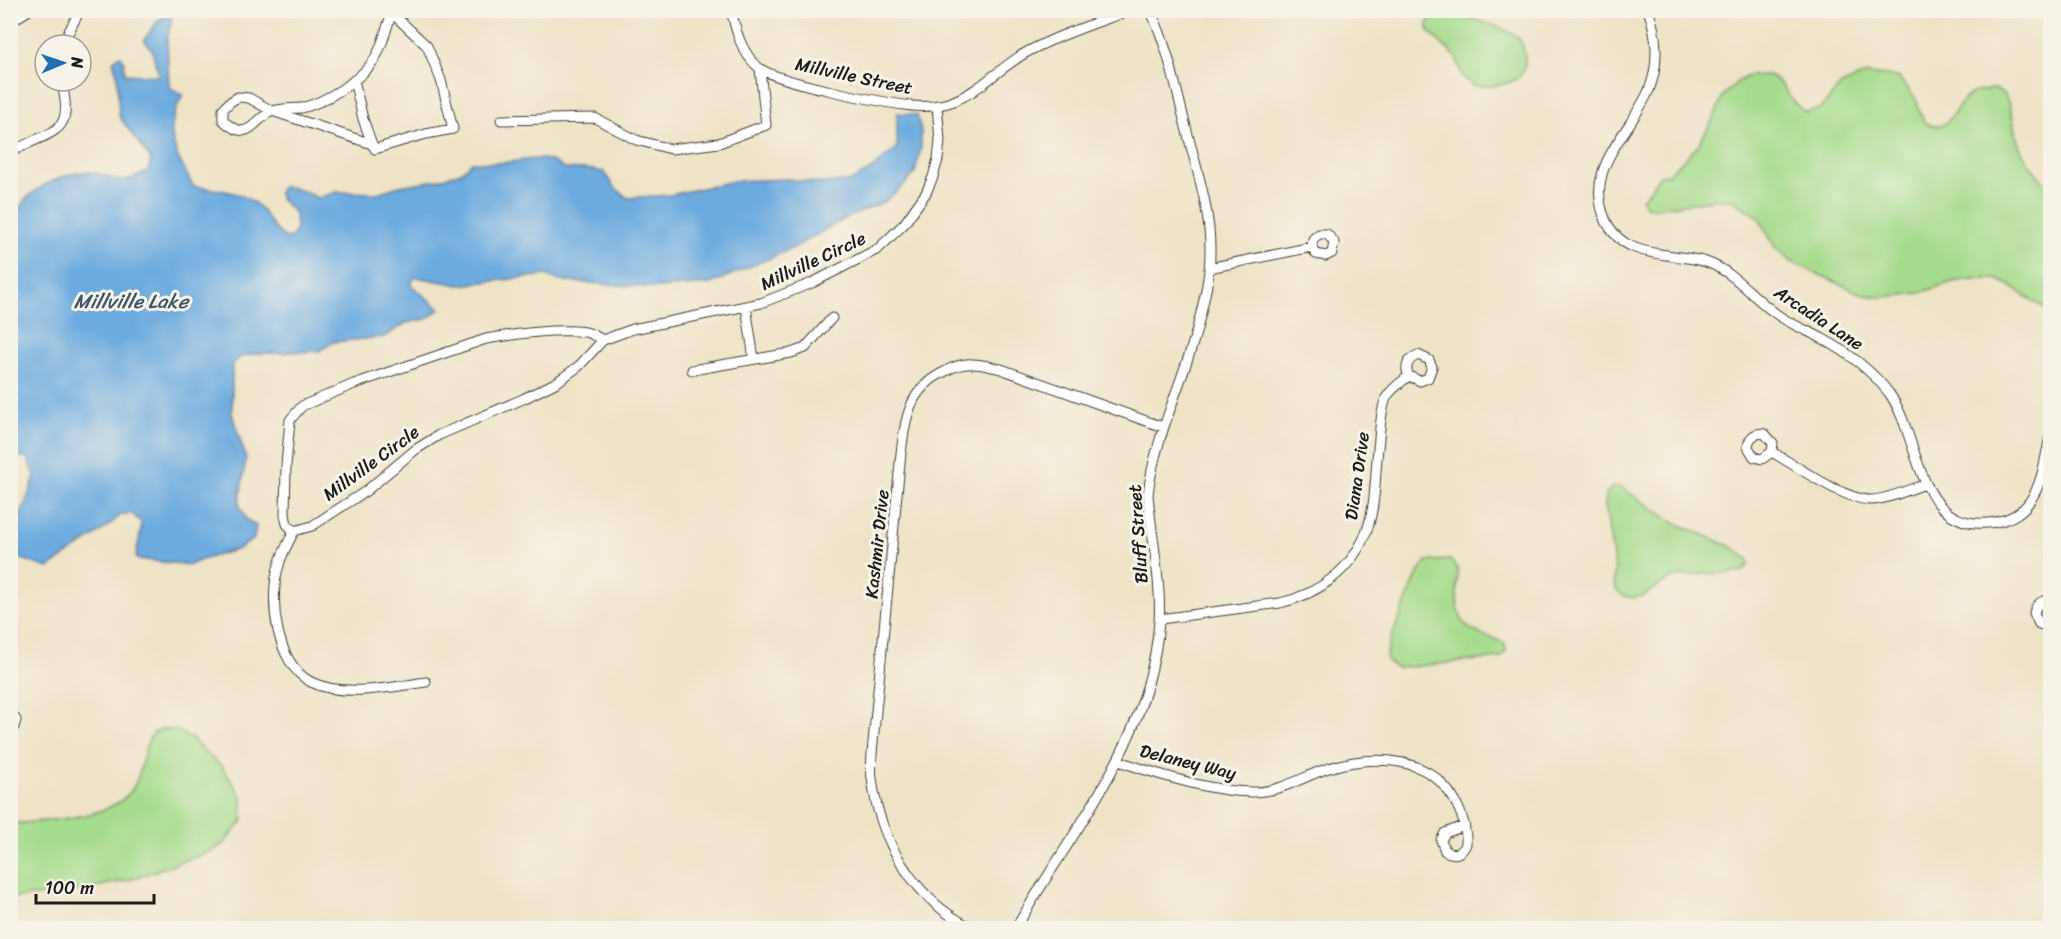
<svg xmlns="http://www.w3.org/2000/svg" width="2061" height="939" viewBox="0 0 2061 939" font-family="Sriracha,sans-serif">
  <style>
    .green { fill: #a5db8c; stroke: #607c54; stroke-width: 1.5 }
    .water { fill: #6dabdf; stroke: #44647e; stroke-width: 1.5 }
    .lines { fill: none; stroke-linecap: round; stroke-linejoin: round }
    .minor-casing { stroke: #3c3a36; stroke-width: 11 }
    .minor { stroke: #fff; stroke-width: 9 }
    .labels { text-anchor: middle; stroke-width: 6; stroke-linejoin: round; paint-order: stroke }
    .street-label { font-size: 18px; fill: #1c1c1c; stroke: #f7f3e8 }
    .water-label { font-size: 20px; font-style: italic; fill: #3c556a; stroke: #f7f3e8 }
  </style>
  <rect width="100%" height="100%" fill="#f7f3e8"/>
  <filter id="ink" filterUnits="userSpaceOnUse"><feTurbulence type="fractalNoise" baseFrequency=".0167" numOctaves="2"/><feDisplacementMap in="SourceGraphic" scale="12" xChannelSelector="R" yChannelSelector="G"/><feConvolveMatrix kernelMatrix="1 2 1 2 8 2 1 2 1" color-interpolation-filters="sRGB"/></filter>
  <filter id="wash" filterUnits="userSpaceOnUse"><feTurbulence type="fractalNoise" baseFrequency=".008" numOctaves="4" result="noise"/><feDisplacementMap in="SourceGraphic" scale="24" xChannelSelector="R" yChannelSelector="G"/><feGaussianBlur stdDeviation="1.35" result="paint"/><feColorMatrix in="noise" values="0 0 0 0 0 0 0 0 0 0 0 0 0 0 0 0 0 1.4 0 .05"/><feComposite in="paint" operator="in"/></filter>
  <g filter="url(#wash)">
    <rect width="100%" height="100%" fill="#eee3c6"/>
    <path class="green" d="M1442 11 1459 12 1464 17C1475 19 1508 29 1516 36 1522 40 1523 46 1524 52 1532 85 1497 87 1474 86L1462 76 1456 57 1429 32 1427 23 1431 18Z
      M1867 74 1898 77 1916 99 1924 122C1949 137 1953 107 1969 95 1972 92 1978 92 1982 91 1987 90 1991 88 1995 89 2013 94 2012 125 2017 139 2023 159 2036 173 2050 189V312L2009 285 1996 279H1973L1952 282 1920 293 1883 297 1864 295 1792 262 1775 247 1759 218 1734 201 1718 199 1657 208 1645 206 1642 199C1650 192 1653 183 1660 175L1668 174 1697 147 1713 119 1723 96 1737 82 1748 76 1769 75 1781 84 1794 103 1805 112 1820 109 1841 85Z
      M1612 487H1621L1675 523 1730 546 1748 559 1749 565 1742 572C1721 574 1697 573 1676 577 1657 581 1645 604 1625 596 1618 594 1615 590 1614 583 1614 577 1613 574 1615 569L1605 505 1606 494Z
      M1450 560 1458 568C1457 585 1453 616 1469 628 1479 635 1494 638 1505 643L1506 652 1500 658 1397 668 1389 663 1386 657 1391 638 1418 573 1427 561Z
      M161 729 177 730 187 737 193 739 196 744 222 767 242 797 243 821 223 844 212 851 129 880 65 893 11 898V824C45 820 112 821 133 788 144 771 141 748 154 732H158Z"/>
    <path class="water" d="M166 14 172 19 167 39 169 87 183 95C161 132 175 152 193 186 217 190 244 190 261 209 270 220 274 231 286 238L293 236 296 228 295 213 283 202 278 194 283 186 303 191 318 198 337 192 377 193 399 186 437 180 461 172 472 162C485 162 498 164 511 162 532 160 545 153 564 169H587L604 172 614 187 628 198 670 195 734 181 787 179 816 183 848 182 869 171 897 148V113L917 115 921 131V148L915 173 901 188 884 202 844 219 793 248 710 284 659 288 560 281 546 275 459 285 416 277 410 284 440 309 427 319 406 323 384 337 333 342 319 351 253 354 241 357 232 364V414L246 458 239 504 246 519 256 526 254 539 238 549 201 560 190 565 136 559C136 546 142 536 141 522L131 513 121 515 102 531 48 568 16 557 12 539 15 527 29 494 35 476 27 457H11V226C15 218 18 207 24 201 36 187 67 172 86 172 118 173 112 191 148 171L151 160 119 116 117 74 113 61 120 55 124 62 125 74 159 76 152 50 144 40 157 22Z"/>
  </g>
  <g filter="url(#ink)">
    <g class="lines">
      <defs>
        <path id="minor" d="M731 10C736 31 741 52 758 67 775 82 886 103 912 106 924 107 937 106 948 103 980 93 1000 66 1029 51 1061 34 1096 23 1131 10
          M1648 10C1658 36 1659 65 1649 90 1630 135 1582 168 1606 221 1625 261 1671 251 1706 262 1735 272 1751 296 1775 313 1789 324 1807 330 1823 339 1847 352 1872 371 1889 393 1922 439 1915 536 1996 522 2040 514 2042 471 2050 437
          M392 13 427 46 441 80 453 129 426 134 375 149 372 144 272 111 249 98 238 97 230 102 223 109V120C250 146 254 117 273 111 282 108 292 109 301 108 324 103 361 80 374 60 383 46 386 28 392 13L394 10
          M10 22 29 10
          M62 45 80 10
          M354 80 363 119 372 144
          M501 120 595 118 636 140 671 149 719 143 766 125 760 69
          M10 153C49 129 77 138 61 81
          M1209 268 1312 247 1316 254 1326 256 1332 253 1334 242 1327 234H1319L1313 239 1312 247
          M746 307 754 359
          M603 340C597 337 591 333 585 332 556 328 516 334 486 339L354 384 302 406 290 420 286 466 285 515 287 524 294 531 312 526 366 491 415 450 439 435 523 399 557 382 579 366 603 340 633 329 761 303 812 283 878 249 904 224 926 193 933 177 938 159 940 141 937 105
          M692 370 791 353 805 348 832 318
          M1772 452 1762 459 1754 457 1748 447C1749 437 1755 432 1765 434L1773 443 1772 452C1796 466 1846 501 1872 500 1890 499 1909 489 1926 484
          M294 531C289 542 282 553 279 565 268 599 276 664 311 682 343 698 392 687 426 682
          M2050 600C2042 600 2036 604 2034 613L2039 624 2050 627
          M1160 619 1280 603C1319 594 1353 569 1367 530 1376 505 1375 474 1378 448 1380 432 1380 413 1386 398 1391 389 1401 382 1409 376L1420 381 1428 378 1432 367 1429 360 1418 355C1408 359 1404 367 1409 376
          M10 712 16 720 14 727 10 730
          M1119 761C1156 774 1217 793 1256 792 1283 791 1304 776 1329 768 1365 756 1418 755 1444 786 1458 801 1467 824 1466 844 1462 854 1454 856 1445 851L1441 840 1445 833 1464 826
          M972 928C914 900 879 840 872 778 870 763 873 746 874 732L901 453C906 416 909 388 946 371 955 366 963 363 973 364 982 364 992 367 1001 369L1163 427
          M1016 928C1073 828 1150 742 1159 622 1162 584 1151 534 1148 494 1155 436 1182 385 1197 329 1203 304 1210 279 1210 253 1211 209 1195 165 1185 123 1175 85 1168 46 1150 10"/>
      </defs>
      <use href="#minor" class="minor-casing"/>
      <use href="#minor" class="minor"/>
    </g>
  </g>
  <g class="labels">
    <g class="street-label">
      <text transform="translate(854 76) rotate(12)" y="6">Millville Street</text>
      <text transform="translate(813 261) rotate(-25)" y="6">Millville Circle</text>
      <text transform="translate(1819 318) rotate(33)" y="6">Arcadia Lane</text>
      <text transform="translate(371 463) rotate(-36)" y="6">Millville Circle</text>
      <text transform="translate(1357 476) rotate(-82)" y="6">Diana Drive</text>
      <text transform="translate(1138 534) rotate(-94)" y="6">Bluff Street</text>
      <text transform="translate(877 544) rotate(-84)" y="6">Kashmir Drive</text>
      <text transform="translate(1188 762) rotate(14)" y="6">Delaney Way</text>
    </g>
    <g class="water-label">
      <text x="131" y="308">Millville Lake</text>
    </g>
  </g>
  <rect width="2061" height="939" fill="none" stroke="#f7f3e8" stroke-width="36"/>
  <g transform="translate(63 63) rotate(88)"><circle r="28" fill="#f7f3e8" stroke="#9f9d96" stroke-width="1.5"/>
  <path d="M0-4.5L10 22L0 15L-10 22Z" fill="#1f6fb2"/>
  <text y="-9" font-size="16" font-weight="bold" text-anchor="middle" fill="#1c1c1c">N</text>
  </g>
  <path d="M36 894v9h118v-9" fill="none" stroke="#1c1c1c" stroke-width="3"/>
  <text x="45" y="894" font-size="18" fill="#1c1c1c" stroke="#f7f3e8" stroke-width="4.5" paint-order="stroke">100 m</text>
</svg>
